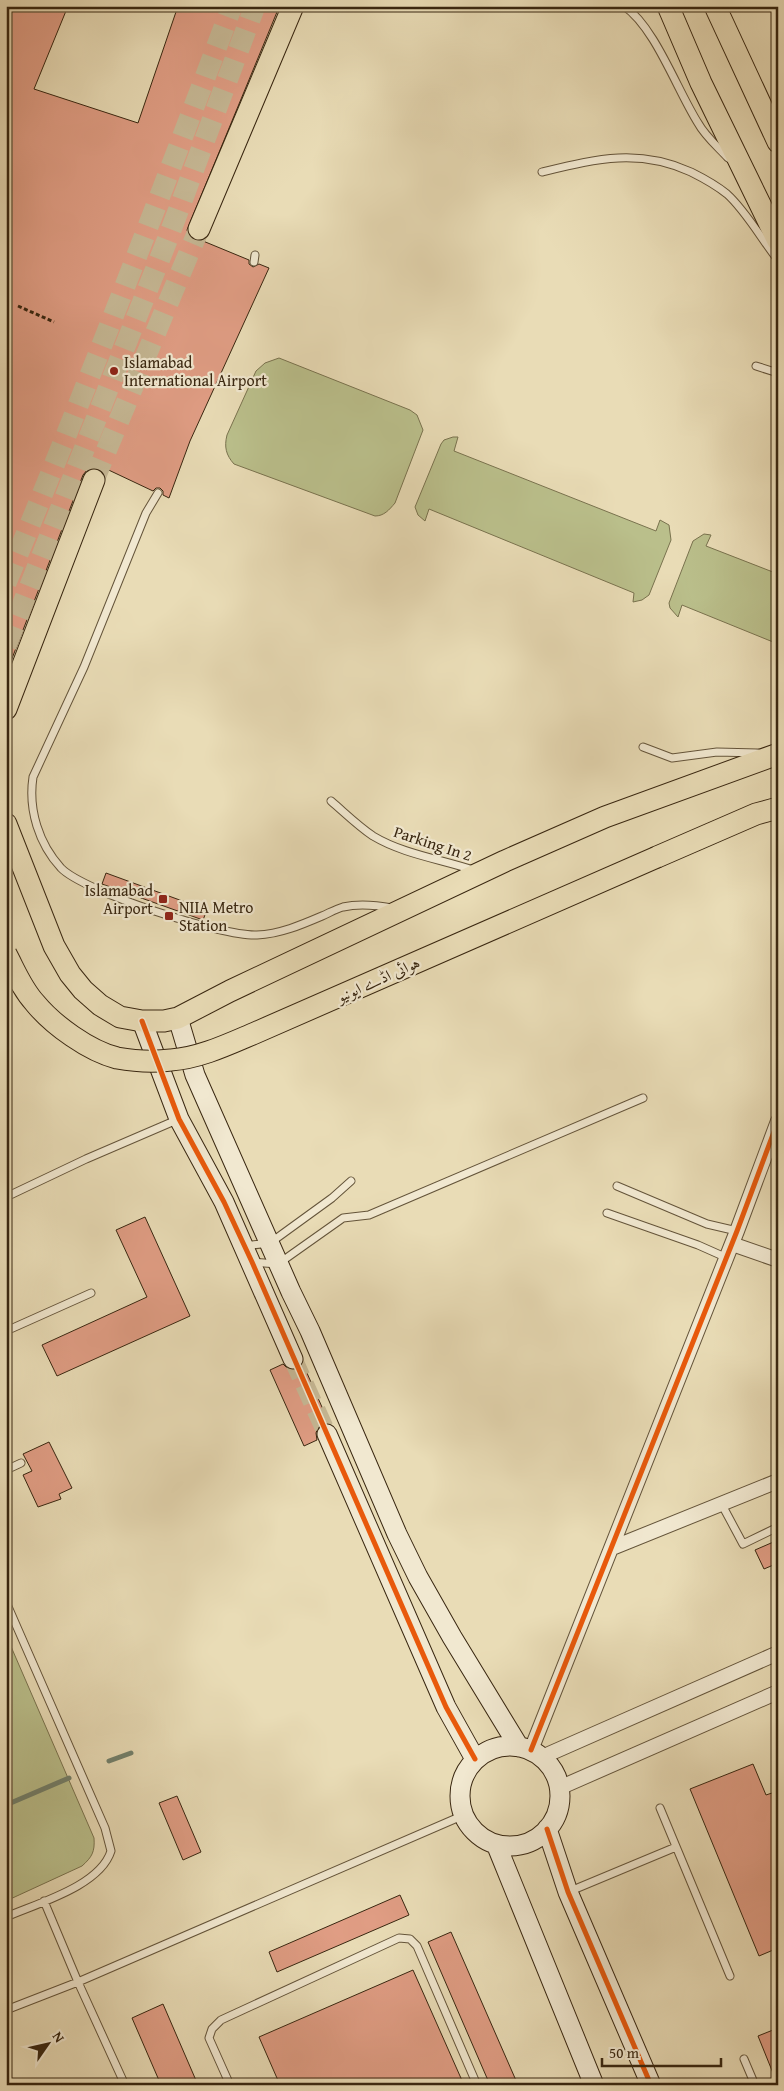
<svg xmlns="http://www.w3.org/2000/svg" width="784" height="2091" viewBox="0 0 784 2091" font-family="'Gentium Book Plus',Amiri,serif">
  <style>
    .green { fill: #babf8b; stroke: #79724e }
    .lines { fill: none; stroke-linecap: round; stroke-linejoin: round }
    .stream { stroke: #72806c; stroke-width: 5 }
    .building { fill: #e09d84; stroke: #382610 }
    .secondary-tunnel { stroke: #c6b895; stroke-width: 19; stroke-dasharray: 19 9; stroke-linecap: butt }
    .primary-tunnel { stroke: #c6b895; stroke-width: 21; stroke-dasharray: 21 11; stroke-linecap: butt }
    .lane-casing { stroke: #64543a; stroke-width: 9 }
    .street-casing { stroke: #64543a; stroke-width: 16 }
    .secondary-casing { stroke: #382610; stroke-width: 21 }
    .primary-casing { stroke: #382610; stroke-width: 23 }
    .path { stroke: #382610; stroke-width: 3; stroke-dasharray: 4 2.5; stroke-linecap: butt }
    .lane { stroke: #f1e8d0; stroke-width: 7 }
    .street { stroke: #f1e8d0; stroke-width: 14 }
    .secondary { stroke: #f1e8d0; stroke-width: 19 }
    .primary { stroke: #e9dcb6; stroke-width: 21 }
    .primary-bridge-casing { stroke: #382610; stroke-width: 23; stroke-linecap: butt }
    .primary-bridge { stroke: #e9dcb6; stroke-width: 21 }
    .cycleway-casing { stroke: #f1e8d0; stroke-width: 8 }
    .cycleway { stroke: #e8590c; stroke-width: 5 }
    .poi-dot { fill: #8f2418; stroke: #f1e8d0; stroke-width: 2 }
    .labels { text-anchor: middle; stroke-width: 4.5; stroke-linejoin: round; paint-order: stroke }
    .poi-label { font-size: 16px; fill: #382610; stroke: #f1e8d0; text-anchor: start }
    .street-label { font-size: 16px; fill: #382610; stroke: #f1e8d0 }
  </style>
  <rect width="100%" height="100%" fill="#e9dcb6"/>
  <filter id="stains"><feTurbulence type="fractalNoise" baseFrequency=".004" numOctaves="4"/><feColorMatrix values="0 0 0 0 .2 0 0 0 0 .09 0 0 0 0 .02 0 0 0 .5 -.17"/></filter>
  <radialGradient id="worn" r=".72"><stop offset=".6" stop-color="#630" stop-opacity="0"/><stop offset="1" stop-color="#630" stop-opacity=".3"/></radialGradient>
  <path class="green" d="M279 358 410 410 417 415 423 430 395 503C389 510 384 516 375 516L234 464C226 455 224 447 227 435L256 371 265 363Z
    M453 437H458L454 451 656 531 660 520 669 525 671 540 649 595 642 600 633 602 634 593 429 509 425 521 418 515 415 507 441 444 444 440Z
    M704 534 711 535 706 546 778 574V644L682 605 678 617 670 608 669 603 693 541Z
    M6 1635 94 1838C95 1852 92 1857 82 1866L6 1901Z"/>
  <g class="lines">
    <path class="stream" d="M109 1761 131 1753
      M6 1805 69 1778"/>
  </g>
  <path class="building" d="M6 6H68L34 89 138 123 178 6H264L277 12 187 230 189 236 194 240 203 241 249 260V264L253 267 259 264 269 268 190 441 169 498 163 495V491L160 488H156L153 491 98 465 97 468 87 470 83 475 6 674Z
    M106 873 207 910 203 920 102 884Z
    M145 1217 190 1316 57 1376 42 1345 147 1297 116 1230Z
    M283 1364 287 1368 292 1370 298 1369 303 1364 329 1423 323 1424 318 1427 316 1433 317 1440 304 1446 270 1370Z
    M49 1442 72 1488 59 1494 61 1499 38 1507 23 1475 32 1471 23 1454Z
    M778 1540V1563L764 1569 755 1550Z
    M753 1764 766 1795 778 1791V1948L759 1956 690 1789Z
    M177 1796 201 1852 183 1860 159 1803Z
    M400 1895 409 1915 277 1972 269 1952Z
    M451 1932 518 2085H490L428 1942Z
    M413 1970 464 2085H280L259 2037Z
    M163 2004 198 2085H161L132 2018Z
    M778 2028V2082L777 2083 758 2036Z"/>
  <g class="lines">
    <path class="secondary-tunnel" d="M293 1359 327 1434"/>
    <path class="primary-tunnel" d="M94 480 199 229
      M6 583C85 392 159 200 232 6
      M6 646 168 238 255 6"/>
    <defs>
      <path id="lane" d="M624 6C655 27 677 90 698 123 705 136 718 147 728 158
        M542 172C596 159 638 148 691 172 703 178 716 185 727 194 746 211 762 240 778 260
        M254 262 255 255
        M756 366 778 373
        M158 493 146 513 84 667 33 777C28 810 39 844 61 868 84 892 224 937 257 935 280 934 301 925 322 916 329 913 336 909 343 907 360 903 376 905 392 908
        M643 747 672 758 717 752 758 753
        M331 801C345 813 358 826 373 836 403 854 440 859 473 870
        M617 1186 707 1224 737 1231
        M6 1197 86 1159 179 1119
        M607 1213 698 1245 725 1257
        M244 1246 270 1243 332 1198 351 1181
        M252 1262 278 1264 343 1218 369 1215 643 1098
        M6 1331 91 1293
        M6 1470 21 1463
        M721 1503 743 1544 778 1527
        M6 1602 105 1828 111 1851C100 1886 38 1903 6 1917
        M660 1808 730 1976
        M568 1892 676 1847
        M44 1901 78 1982 125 2085
        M6 2010 78 1982 464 1815
        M744 2059 755 2085
        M230 2085 209 2038 212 2029 221 2020 399 1938 410 1939 417 1946 477 2085"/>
      <path id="street" d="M732 1244 778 1260
        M612 1548 778 1481
        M531 1750 737 1231 778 1121
        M542 1757 778 1653
        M559 1788 778 1692"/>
      <path id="secondary" d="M178 1018 195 1075 291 1292 310 1331 397 1534 418 1577 452 1637 519 1747
        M142 1021 179 1119 224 1202 293 1359
        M327 1434 446 1707 475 1759
        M460 1796a50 50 0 1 1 100 0a50 50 0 1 1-100 0Z
        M547 1829 568 1892 651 2085
        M496 1844 594 2085"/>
      <path id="primary" d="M668 6 701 83 778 241
        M715 6 778 142
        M199 229 293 6
        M6 709 94 480
        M6 824 54 946 70 974 83 990 100 1005 120 1017 142 1021H164L178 1018 230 991 505 861 605 817 778 754
        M657 857 756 814 778 808"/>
    </defs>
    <use href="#lane" class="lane-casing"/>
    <use href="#street" class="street-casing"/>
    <use href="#secondary" class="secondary-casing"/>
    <use href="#primary" class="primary-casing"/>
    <path class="path" d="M18 306 54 322"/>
    <use href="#lane" class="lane"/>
    <use href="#street" class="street"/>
    <use href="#secondary" class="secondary"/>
    <use href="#primary" class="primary"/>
    <defs>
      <path id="primary-bridge" d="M6 954C15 971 22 989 35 1003 53 1025 89 1051 117 1058 134 1061 155 1062 171 1060 200 1058 229 1044 255 1033L657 857"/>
    </defs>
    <use href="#primary-bridge" class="primary-bridge-casing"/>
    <use href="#primary-bridge" class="primary-bridge"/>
    <defs>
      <path id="cycleway" d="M142 1021 179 1119 224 1202 252 1262 446 1707 475 1759
        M531 1750 737 1231 778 1121
        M547 1829 568 1892 651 2085"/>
    </defs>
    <use href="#cycleway" class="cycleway-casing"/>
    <use href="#cycleway" class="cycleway"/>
  </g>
  <g class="poi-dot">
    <circle cx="114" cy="371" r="5"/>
    <rect x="158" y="894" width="10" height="10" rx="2.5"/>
    <rect x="164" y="911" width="10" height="10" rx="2.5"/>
  </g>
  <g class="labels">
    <g class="poi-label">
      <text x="124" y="368">Islamabad<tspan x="124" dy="18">International Airport</tspan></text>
      <text x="153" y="896" text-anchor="end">Islamabad<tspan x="153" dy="18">Airport</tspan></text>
      <text x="179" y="913">NIIA Metro<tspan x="179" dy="18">Station</tspan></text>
    </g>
    <g class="street-label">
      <text transform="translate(433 843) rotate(18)" y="6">Parking In 2</text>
      <text transform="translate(378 979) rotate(-24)" y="6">ہوائی اڈے ایونیو</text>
    </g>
  </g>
  <rect width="784" height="2091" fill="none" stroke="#e9dcb6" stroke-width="25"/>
  <rect x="8" y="8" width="769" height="2076" fill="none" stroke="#382610" stroke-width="2.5"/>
  <rect x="12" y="12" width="759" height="2066" fill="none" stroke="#382610"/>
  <g transform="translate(48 2044) rotate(56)" stroke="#f1e8d0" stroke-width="4" paint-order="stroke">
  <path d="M0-4L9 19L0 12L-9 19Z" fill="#382610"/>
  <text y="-8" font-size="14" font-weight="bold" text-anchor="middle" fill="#382610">N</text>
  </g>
  <path d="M602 2058v8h119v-8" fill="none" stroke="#382610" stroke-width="2.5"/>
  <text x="609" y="2058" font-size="15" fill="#382610" stroke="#f1e8d0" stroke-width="4" paint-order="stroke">50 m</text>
  <rect width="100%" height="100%" filter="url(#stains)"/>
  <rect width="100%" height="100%" fill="url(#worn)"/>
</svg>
